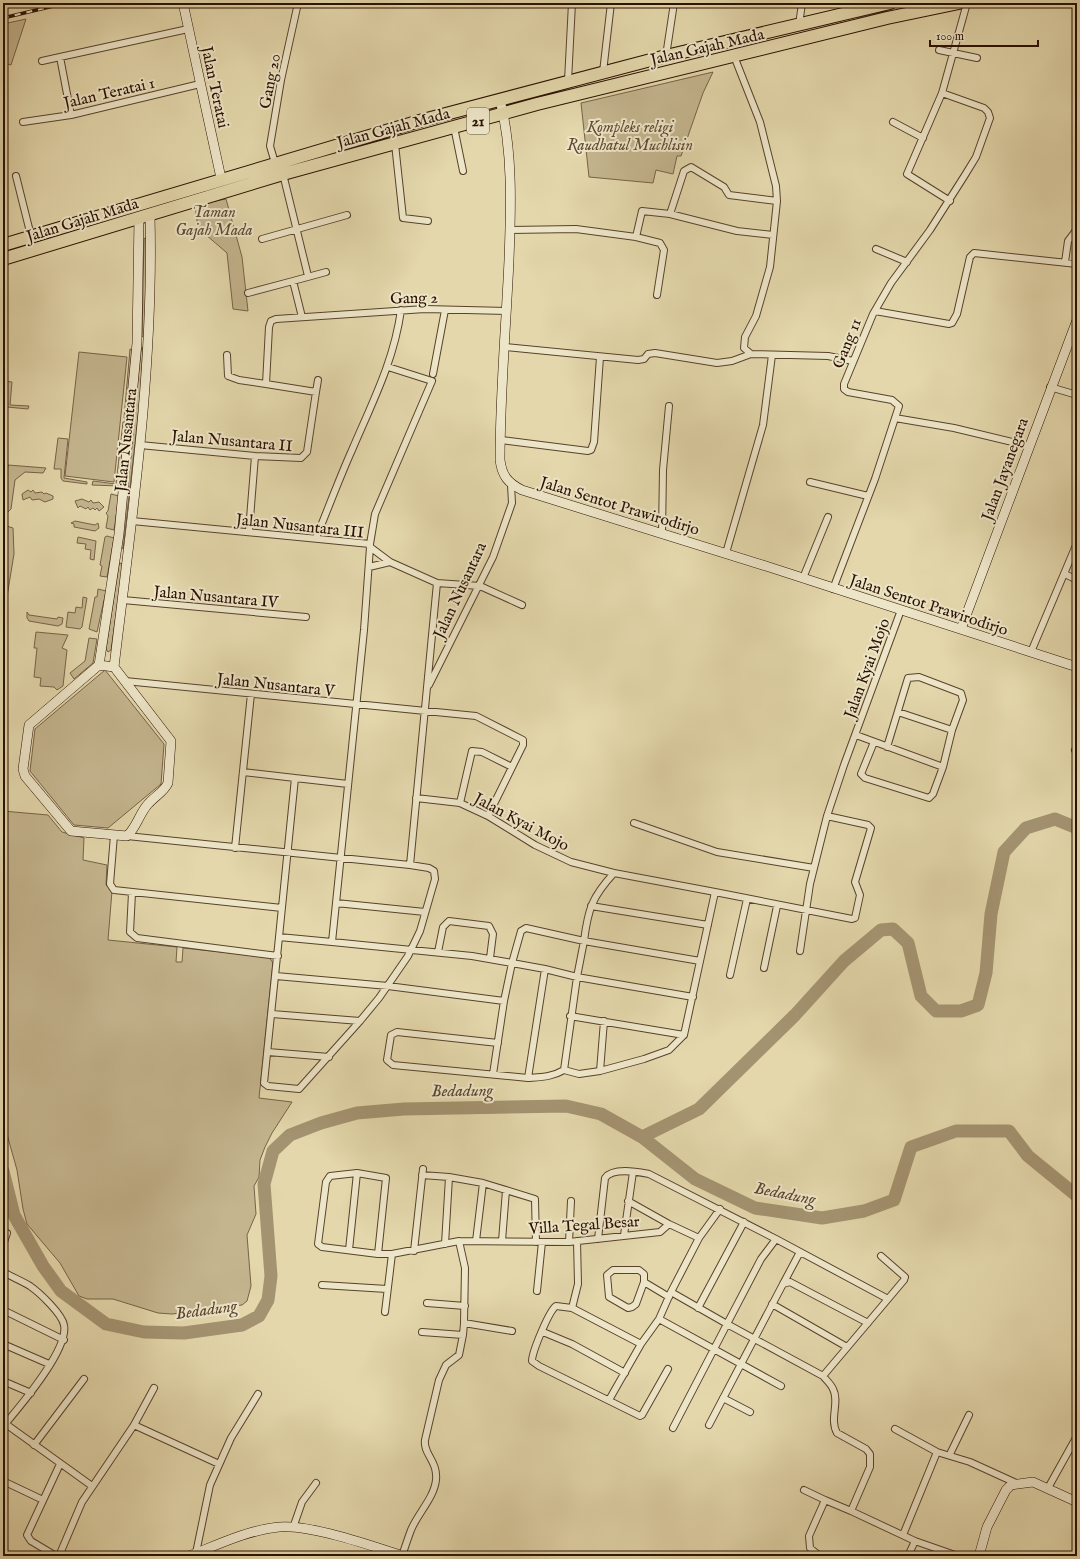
<svg xmlns="http://www.w3.org/2000/svg" width="1080" height="1559" viewBox="0 0 1080 1559" font-family="'IM FELL English',serif">
  <style>
    .green { fill: #c4b58e; stroke: #776247 }
    .lines { fill: none; stroke-linecap: round; stroke-linejoin: round }
    .river { stroke: #a49371; stroke-width: 13 }
    .street-casing { stroke: #58422b; stroke-width: 8 }
    .secondary-casing { stroke: #2a1000; stroke-width: 10 }
    .highway-casing { stroke: #2a1000; stroke-width: 14 }
    .street { stroke: #ede5c8; stroke-width: 6 }
    .secondary { stroke: #ede5c8; stroke-width: 9 }
    .highway { stroke: #e3d7ab; stroke-width: 12 }
    .rail-casing { stroke: #2a1000; stroke-width: 3.5 }
    .rail { stroke: #ede5c8; stroke-width: 2; stroke-dasharray: 6; stroke-linecap: butt }
    .labels { text-anchor: middle; stroke-width: 4; stroke-linejoin: round; paint-order: stroke }
    .shield { fill: #ede5c8; stroke: #64503c; stroke-width: 1 }
    .shield-label { font-size: 15px; font-weight: bold; fill: #2a1000 }
    .street-label { font-size: 16px; fill: #2a1000; stroke: #ede5c8 }
    .park-label { font-size: 16px; font-style: italic; fill: #604a32; stroke: #ede5c8 }
    .water-label { font-size: 17px; font-style: italic; fill: #5b442d; stroke: #ede5c8 }
  </style>
  <rect width="100%" height="100%" fill="#e3d7ab"/>
  <filter id="stains"><feTurbulence type="fractalNoise" baseFrequency=".005" numOctaves="4"/><feColorMatrix values="0 0 0 0 .2 0 0 0 0 .09 0 0 0 0 .02 0 0 0 .5 -.17"/></filter>
  <radialGradient id="worn" r=".72"><stop offset=".6" stop-color="#630" stop-opacity="0"/><stop offset="1" stop-color="#630" stop-opacity=".3"/></radialGradient>
  <path class="green" d="M26 19 11 65 3 63V24Z
    M713 72 703 93 681 156H677L673 174 656 170 653 183 589 177 581 103Z
    M226 199 242 257 248 311 233 309 227 253 198 228 195 205Z
    M146 237 147 271 144 338 142 336 144 239Z
    M143 347 141 389 123 549 121 546 141 349Z
    M130 349 132 350 126 418H124Z
    M79 352 127 357 114 482 65 476Z
    M3 381 12 382 10 405 29 406 28 409 7 407 4 424Z
    M123 422H125L119 486 92 485 93 481 116 484Z
    M58 438 68 439 64 478 87 482V484L63 481 61 478V469H54Z
    M8 465 46 468 43 473 25 472 15 480 11 509 8 512 3 511Z
    M28 490 31 492 33 490 35 493 42 492 44 494 46 493 53 496V499L45 502 39 499 32 500 30 497 23 500 22 494Z
    M111 494 119 496 114 530 106 528 108 516 106 513 108 511Z
    M82 499 89 502 91 500 93 503 99 502 104 507 99 511 97 508 95 510 93 508 90 510 88 507 86 509 80 506 78 508 75 501Z
    M75 521 95 525 98 523 99 528 95 531 74 527V524L71 523Z
    M3 525 13 528 14 554 3 621Z
    M107 536 114 538 107 577 100 576 102 566 100 565 105 537Z
    M78 537 96 541 94 560 90 559 91 550 85 549 86 544 77 543Z
    M121 563 123 566 111 650 108 652 106 649 119 564Z
    M98 589 106 591 97 632 89 629 95 597H97Z
    M83 597 87 598 82 627 80 629 66 627 68 612 75 613 76 607 82 608Z
    M27 612 29 615 57 619 58 617 63 618 62 624 58 626 29 621 27 618Z
    M36 632 68 635 62 648 67 650 63 686 57 690 54 687 40 686 41 678 34 677 37 648H34Z
    M89 638 97 639 93 663 74 679 70 673 85 661Z
    M105 670 164 744 161 784 108 828 74 825 30 771 35 729Z
    M3 811 48 815 62 832 84 838 83 860 107 865 106 885 112 891 108 940 177 947 176 962H182L183 948 269 957 273 963 259 1098 292 1102 272 1133 265 1147 260 1160 259 1177 254 1186 256 1214 247 1235 251 1286 247 1301 242 1305 172 1314 158 1313 113 1299H87L79 1296 60 1263 27 1224 23 1209 17 1170 3 1120Z"/>
  <g class="lines">
    <path class="river" d="M642 1137 699 1109 795 1015 844 961 881 930 893 929 908 943 921 996 936 1011H961L978 1005 986 973 991 914 1004 852 1026 828 1055 819 1077 828
      M3 1171 14 1215 43 1266 61 1291 106 1324 144 1332 184 1333 242 1325 259 1316 268 1300 271 1276 264 1184 273 1151 290 1135 321 1123 357 1113 404 1109 566 1106 601 1114 642 1137 695 1179 755 1208 822 1218 864 1211 894 1200 911 1147 956 1131H1009L1028 1156 1077 1196"/>
    <defs>
      <path id="street" d="M3 5 13 3
        M799 25 802 3
        M939 50 977 58
        M666 56 674 3
        M734 56 760 122 776 186 777 201 770 267 756 316 745 337 744 348 751 354 828 356 853 361
        M42 61 60 57
        M603 72 611 3
        M568 81 572 3
        M71 115 60 57 188 29
        M23 122 71 115 200 84
        M893 122 923 138
        M454 127 463 171
        M395 144 403 218 428 221
        M275 163 270 146 281 80 298 3
        M283 174 308 276
        M16 176 31 236
        M950 201 907 174 942 93 967 3
        M510 230 576 229 636 237 660 243 664 250 657 295
        M773 235 737 231 670 214 684 171 691 167 724 187 729 195 777 201
        M636 237 642 211 670 214
        M262 239 347 215
        M876 249 907 262
        M1065 262 1068 241 1077 229
        M248 293 293 281
        M875 311 949 324 952 323 957 314 970 257 974 253 1077 264
        M302 317 293 281 326 272
        M505 347 638 360 644 359 648 354 655 353 717 363 732 361 751 354
        M227 355 228 376 239 380 266 384
        M433 374 445 310
        M318 380 316 392 266 384 269 327 271 321 276 319 425 309 507 311
        M1050 387 1077 395
        M895 418 954 428 1029 446
        M501 440 588 451 591 450 594 442 600 357
        M140 445 255 456 301 458 307 452 316 392
        M810 482 868 496
        M132 521 370 544V547L390 562 437 583 480 586 522 605
        M249 531 255 456
        M662 534 663 470 669 406
        M316 538C328 509 339 479 352 450 372 403 394 361 401 310
        M370 544 375 514 432 381 388 367
        M726 553 763 425 772 355
        M369 567 390 562
        M1065 574 1077 580
        M803 578 828 517
        M833 589 875 479 899 406 892 400 848 392 844 389V384L873 314 891 283 930 230 965 175 976 157 990 118 988 112 984 108 942 93
        M123 600 306 617
        M1031 652 1077 543
        M125 681 476 716 523 740V745L488 816
        M429 685 493 557 512 503 511 485
        M898 712 952 730
        M856 735 943 767 952 730 963 700 961 693 919 677 908 678 887 747
        M874 742 861 774 865 778 929 798 933 794 943 767
        M1075 750 1077 746
        M243 772 295 778 279 937 332 942 364 630 370 547
        M295 778 348 784
        M416 798 460 803 488 816 535 845 571 862 614 873
        M460 803 472 751 482 752 512 767
        M634 823 717 852 814 868
        M114 835 110 884 114 890 282 908
        M127 836 410 865 429 868 434 871 435 879 420 931 408 956 379 998 360 1021 299 1089 268 1086 264 1083 279 937
        M235 848 251 694
        M410 865 437 583
        M132 893 130 932 137 938 278 956
        M336 903 425 912
        M591 906 708 925
        M332 942 472 956 512 963 521 931 526 928 584 941 577 977 693 997
        M800 951 810 884 827 816 844 765 901 610
        M438 952 443 927 449 921 489 926 493 934 490 958
        M700 961 584 941C588 909 592 897 614 873L715 892
        M764 968 777 906
        M545 969 577 977 564 1070
        M730 975 747 899
        M276 976 388 986 504 1001 493 1074
        M504 1001 512 963 545 969 528 1078
        M272 1014 360 1021
        M570 1016 684 1035
        M498 1043 397 1032 391 1035 387 1060 393 1065 528 1078C542 1077 552 1077 564 1070L579 1074 600 1071 644 1059 669 1050 684 1035 715 892 852 919 855 918 860 895 855 882 871 828 868 825 827 816
        M268 1052 329 1057
        M600 1071 604 1021
        M422 1175 449 1177
        M628 1201 669 1224
        M624 1235 633 1172
        M699 1238 720 1209
        M598 1239 605 1178C613 1167 638 1172 649 1174L776 1239
        M459 1241 465 1268 464 1323 512 1331
        M476 1241 483 1183
        M502 1241 506 1190
        M569 1242 571 1201
        M445 1244 449 1177 483 1183 535 1199 536 1242
        M3 1245 7 1233
        M349 1250 357 1173
        M414 1251 423 1169
        M378 1254 386 1178 357 1173 330 1176 326 1182 318 1244 322 1247 378 1254H392L459 1241 569 1242 660 1232 669 1224 699 1238 671 1292 727 1324 761 1259 776 1239 888 1299 823 1376C826 1380 831 1384 833 1389 840 1402 829 1419 837 1433L866 1449 870 1454V1467L851 1511 915 1541 958 1556
        M881 1256 905 1277 904 1280 888 1299
        M613 1270H639L644 1274V1282L636 1304 632 1307 628 1308 609 1297 607 1275Z
        M3 1272C12 1277 22 1281 30 1286 40 1293 62 1314 64 1325 69 1349 21 1405 6 1423
        M644 1282 669 1297
        M783 1284 800 1252
        M322 1285 387 1289
        M537 1291 542 1242
        M427 1303 465 1306
        M772 1304 847 1347
        M572 1308 578 1284 577 1241
        M698 1308 744 1222
        M3 1310 64 1340
        M385 1312 392 1254
        M659 1319 781 1386
        M422 1332 463 1335 464 1323
        M543 1332 572 1344 625 1373
        M3 1344 49 1364
        M641 1344 572 1308 556 1306C549 1311 532 1352 532 1361L539 1366 640 1416 642 1415 668 1369
        M3 1381 31 1393
        M723 1398 750 1412
        M609 1400 641 1344 659 1319 671 1292
        M3 1422 92 1486
        M134 1425 154 1388
        M709 1425 783 1284 790 1282 868 1323
        M673 1428 727 1324 823 1376
        M895 1429 937 1452 970 1462 1016 1483
        M34 1445 84 1379
        M950 1454 969 1415
        M3 1481 43 1500
        M1048 1488 1077 1436
        M804 1490 825 1500
        M293 1528 302 1502 316 1483
        M903 1535 937 1452
        M196 1553 210 1485 231 1438 258 1394
        M56 1556 31 1541 27 1535 60 1464
        M59 1556 82 1502 134 1425 219 1464
        M402 1556C405 1547 408 1538 411 1530 418 1513 434 1498 436 1480 438 1461 423 1454 425 1440L439 1380 446 1365 459 1355 463 1335
        M820 1556 810 1548 809 1536 825 1500 851 1511
        M908 1556 915 1541"/>
      <path id="secondary" d="M183 3 221 178
        M500 100C513 151 511 208 509 260 506 327 500 394 500 460 502 476 508 483 522 490L769 567 1077 667
        M961 629 1077 320
        M99 665 114 667 171 741 168 783C164 792 155 796 148 804 139 814 137 827 127 836L71 831 25 776 23 769 29 725Z
        M99 665 119 534 137 343 139 218
        M114 667C132 517 154 367 150 215
        M189 1556C217 1545 248 1530 279 1527 309 1524 373 1546 403 1556
        M979 1556 987 1527 1006 1490 1011 1485 1033 1482 1077 1502"/>
      <path id="highway" d="M3 245 423 120 666 56 890 3
        M3 259 283 174 537 104 887 18 959 3"/>
    </defs>
    <use href="#street" class="street-casing"/>
    <use href="#secondary" class="secondary-casing"/>
    <use href="#highway" class="highway-casing"/>
    <use href="#street" class="street"/>
    <use href="#secondary" class="secondary"/>
    <use href="#highway" class="highway"/>
    <defs>
      <path id="rail" d="M3 18 66 3"/>
    </defs>
    <use href="#rail" class="rail-casing"/>
    <use href="#rail" class="rail"/>
  </g>
  <g class="labels">
    <rect class="shield" x="467" y="108" width="22" height="26" rx="3"/>
    <g class="shield-label">
      <text x="478" y="126">21</text>
    </g>
    <g class="street-label">
      <text transform="translate(707 46) rotate(-13)" y="6">Jalan Gajah Mada</text>
      <text transform="translate(269 81) rotate(-79)" y="6">Gang 20</text>
      <text transform="translate(216 87) rotate(78)" y="6">Jalan Teratai</text>
      <text transform="translate(109 92) rotate(-13)" y="6">Jalan Teratai 1</text>
      <text transform="translate(393 127) rotate(-15)" y="6">Jalan Gajah Mada</text>
      <text transform="translate(82 219) rotate(-17)" y="6">Jalan Gajah Mada</text>
      <text transform="translate(414 297) rotate(-1)" y="6">Gang 2</text>
      <text transform="translate(846 343) rotate(-68)" y="6">Gang 11</text>
      <text transform="translate(125 440) rotate(-84)" y="6">Jalan Nusantara</text>
      <text transform="translate(232 440) rotate(5)" y="6">Jalan Nusantara II</text>
      <text transform="translate(1004 469) rotate(-70)" y="6">Jalan Jayanegara</text>
      <text transform="translate(620 505) rotate(17)" y="6">Jalan Sentot Prawirodirjo</text>
      <text transform="translate(300 525) rotate(6)" y="6">Jalan Nusantara III</text>
      <text transform="translate(459 590) rotate(-65)" y="6">Jalan Nusantara</text>
      <text transform="translate(216 596) rotate(5)" y="6">Jalan Nusantara IV</text>
      <text transform="translate(929 604) rotate(18)" y="6">Jalan Sentot Prawirodirjo</text>
      <text transform="translate(866 668) rotate(-70)" y="6">Jalan Kyai Mojo</text>
      <text transform="translate(276 684) rotate(6)" y="6">Jalan Nusantara V</text>
      <text transform="translate(522 821) rotate(28)" y="6">Jalan Kyai Mojo</text>
      <text transform="translate(584 1224) rotate(-4)" y="6">Villa Tegal Besar</text>
    </g>
    <g class="park-label">
      <text x="630" y="132">Kompleks religi<tspan x="630" dy="18">Raudhatul Muchlisin</tspan></text>
      <text x="214" y="217">Taman<tspan x="214" dy="18">Gajah Mada</tspan></text>
    </g>
    <g class="water-label">
      <text transform="translate(462 1090) rotate(-1)" y="6">Bedadung</text>
      <text transform="translate(785 1193) rotate(11)" y="6">Bedadung</text>
      <text transform="translate(206 1309) rotate(-8)" y="6">Bedadung</text>
    </g>
  </g>
  <rect width="1080" height="1559" fill="none" stroke="#e3d7ab" stroke-width="16"/>
  <rect x="4" y="4" width="1072" height="1551" fill="none" stroke="#2a1000" stroke-width="2"/>
  <rect x="8" y="8" width="1064" height="1543" fill="none" stroke="#2a1000"/>
  <path d="M930 40v6h108v-6" fill="none" stroke="#2a1000" stroke-width="2"/>
  <text x="936" y="40" font-size="12" fill="#2a1000" stroke="#ede5c8" stroke-width="3" paint-order="stroke">100 m</text>
  <rect width="100%" height="100%" filter="url(#stains)"/>
  <rect width="100%" height="100%" fill="url(#worn)"/>
</svg>
